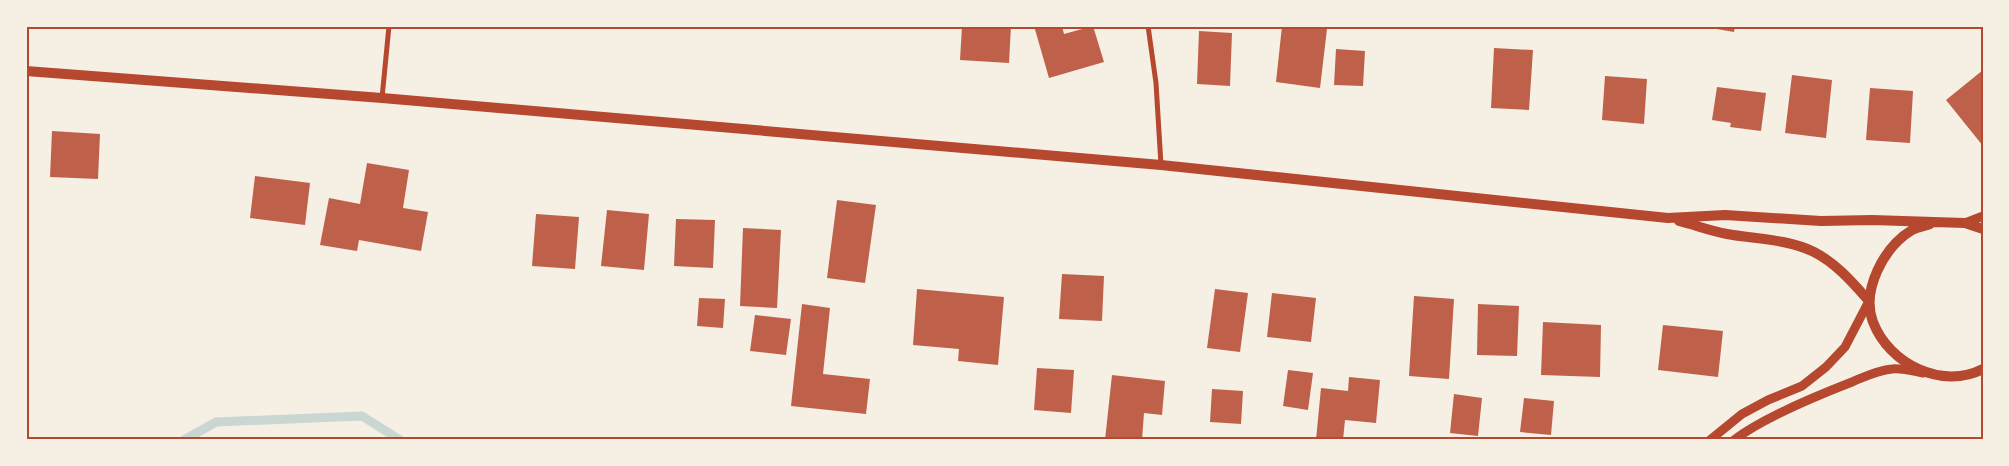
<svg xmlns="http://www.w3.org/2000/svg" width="2009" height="466" viewBox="0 0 2009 466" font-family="'PT Sans',sans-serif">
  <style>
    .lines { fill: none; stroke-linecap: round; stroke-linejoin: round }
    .stream { stroke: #c9d6d2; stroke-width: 9 }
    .building { fill: #bf614a }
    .minor { stroke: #b5482f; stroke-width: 5 }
    .tertiary { stroke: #b5482f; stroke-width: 9 }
    .secondary { stroke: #b5482f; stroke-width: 10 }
    .neatline { fill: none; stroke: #b5482f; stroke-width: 2 }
  </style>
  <rect width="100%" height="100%" fill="#f6efe4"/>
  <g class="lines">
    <path class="stream" d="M184 440 216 422 362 416 400 440"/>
  </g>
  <path class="building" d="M962 26H1011L1009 63 960 60Z
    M1034 26H1062L1064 34 1093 26 1104 62 1049 78Z
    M1282 26 1327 29 1320 88 1276 82Z
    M1699 26H1735L1734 32Z
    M1199 31 1232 33 1230 86 1197 84Z
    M1494 48 1533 50 1529 110 1491 108Z
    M1336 49 1365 51 1363 86 1334 85Z
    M1983 70V146L1946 100Z
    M1792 75 1832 80 1826 138 1785 133Z
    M1605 76 1647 79 1644 124 1602 120Z
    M1717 87 1766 93 1761 131 1730 127 1731 123 1712 120Z
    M1870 88 1913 91 1910 143 1866 140Z
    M52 131 100 134 98 179 50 177Z
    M367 163 409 170 403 208 428 212 421 251 359 240 357 251 320 245 329 198 360 204Z
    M255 176 310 183 305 225 250 218Z
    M837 200 876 205 865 283 827 278Z
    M607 210 649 214 644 270 601 266Z
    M536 214 579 217 575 269 532 266Z
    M676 219 715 220 713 268 674 266Z
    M743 228 781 230 777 308 740 306Z
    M1062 274 1104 276 1102 321 1059 319Z
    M917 289 1004 297 998 365 958 361 959 349 913 345Z
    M1215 289 1248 293 1240 352 1207 348Z
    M1272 293 1316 298 1311 342 1267 337Z
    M1414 296 1454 299 1449 379 1409 376Z
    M699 298 725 299 723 328 697 326Z
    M802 304 830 308 823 374 870 379 866 414 791 406Z
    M1478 304 1519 306 1517 356 1477 355Z
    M755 315 791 319 786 355 750 351Z
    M1543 322 1601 325 1600 377 1541 375Z
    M1663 325 1723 331 1718 377 1658 370Z
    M1037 368 1074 370 1071 413 1034 410Z
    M1288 370 1313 373 1308 410 1283 406Z
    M1112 375 1165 381 1162 415 1144 413 1142 440H1105Z
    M1349 377 1380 380 1376 423 1345 420 1343 440H1316L1321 388 1348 391Z
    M1212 389 1243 391 1241 424 1210 422Z
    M1454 394 1482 398 1478 436 1450 433Z
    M1524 398 1554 401 1551 435 1520 432Z"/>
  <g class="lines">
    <path class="minor" d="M1148 26 1156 83 1161 165
      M382 98 389 26"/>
    <path class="tertiary" d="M1965 223 1983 216
      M1710 440 1742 414 1768 400 1802 386 1826 367 1845 347 1869 301
      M1734 440C1764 417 1816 396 1852 382 1864 377 1878 370 1892 369 1902 368 1913 371 1923 373"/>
    <path class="secondary" d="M26 71 382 98 1161 165 1668 218 1725 215 1821 221 1872 220 1965 223 1983 229
      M1679 221C1695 225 1711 231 1727 234 1755 239 1788 239 1814 252 1836 263 1853 283 1869 301
      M1930 224C1925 226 1918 227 1912 230 1884 247 1861 290 1873 322 1889 364 1942 390 1983 369"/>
  </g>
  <rect width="2009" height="466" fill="none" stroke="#f6efe4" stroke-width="55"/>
  <rect x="28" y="28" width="1954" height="410" class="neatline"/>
</svg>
